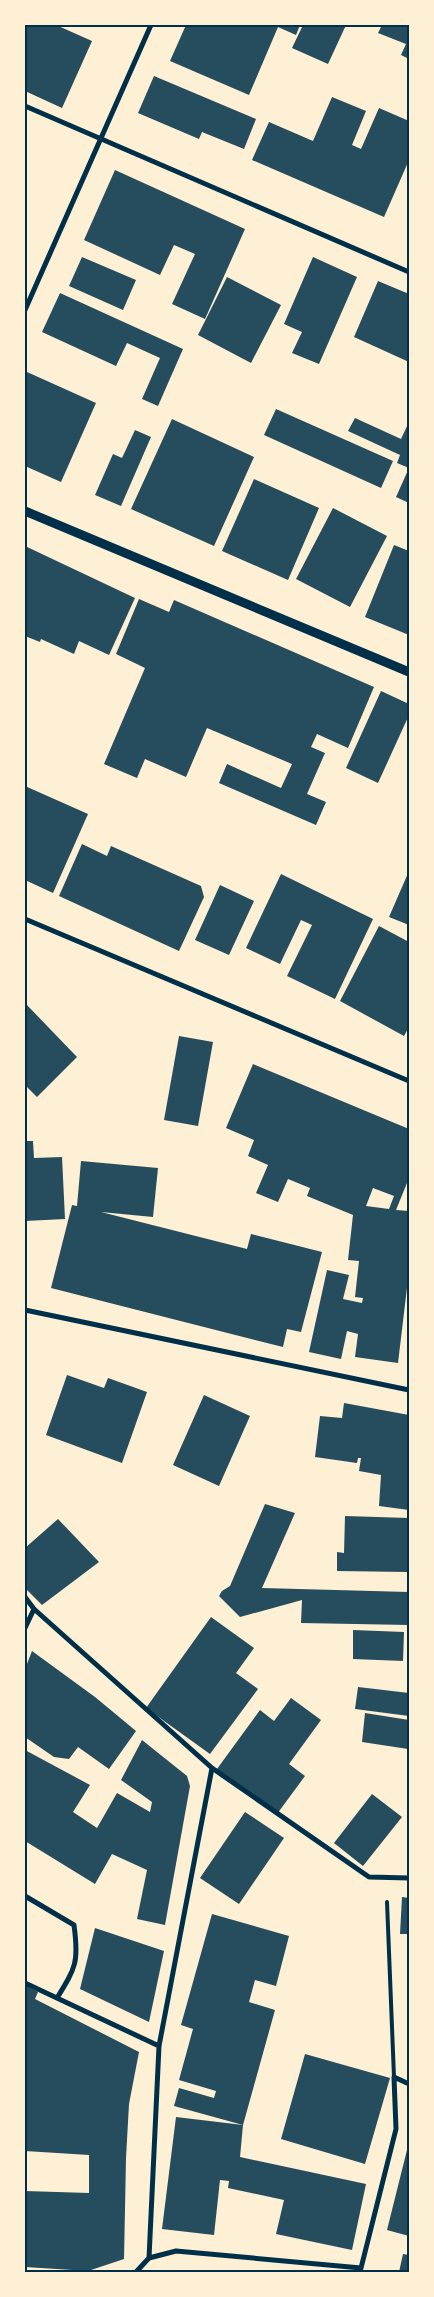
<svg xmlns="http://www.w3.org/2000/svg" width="434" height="2297" viewBox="0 0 434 2297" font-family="Raleway,sans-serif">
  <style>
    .building { fill: #264d5e; fill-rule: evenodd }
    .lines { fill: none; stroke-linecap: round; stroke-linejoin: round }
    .service { stroke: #003049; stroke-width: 4 }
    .minor { stroke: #003049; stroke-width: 5 }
    .tertiary { stroke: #003049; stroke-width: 9 }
    .neatline { fill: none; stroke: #003049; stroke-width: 2 }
  </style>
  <rect width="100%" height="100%" fill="#fdf0d5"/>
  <path class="building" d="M25 25H56L92 41 62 108 25 91Z
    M186 25H300L296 35 278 27 249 95 170 61Z
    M303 25H346L328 64 292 48Z
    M382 25H409V59L401 55 406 44 378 33Z
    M154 76 256 119 244 149 202 132 199 139 138 113Z
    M332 97 366 111 352 145 361 149 379 108 409 121V160L384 217 252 160 269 122 313 141Z
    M115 170 245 229 205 319 172 304 195 254 174 245 160 275 84 240Z
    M82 257 136 280 123 310 69 286Z
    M313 257 357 277 319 364 292 353 302 332 284 324Z
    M227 277 281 305 251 363 198 335Z
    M378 281 409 294V362L354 337Z
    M60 293 183 349 158 406 142 399 160 358 127 343 116 366 42 332Z
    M27 372 96 403 61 482 25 466V376Z
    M276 409 393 461 381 488 264 435Z
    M355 418 401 439 409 422V503L396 497 409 468 397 463 400 455 348 431Z
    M172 419 254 457 214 546 131 509Z
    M135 430 151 437 121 506 95 495 113 454 122 458Z
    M254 479 319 508 288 580 222 551Z
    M333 508 387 536 350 607 296 579Z
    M394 545 409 551V635L365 617Z
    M25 546 135 598 109 655 79 641 74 654 41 639 40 642 25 636Z
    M139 599 169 612 174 600 374 687 348 748 317 734 311 747 325 753 307 794 326 802 316 825 219 783 227 764 281 788 292 764 207 728 186 777 145 759 137 778 104 764 145 668 116 654Z
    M381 691 409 704V715L378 783 346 768Z
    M25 786 88 814 53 893 25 880Z
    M82 844 107 856 111 846 201 886 204 897 179 951 59 896Z
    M409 871V925L389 917Z
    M281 874 373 919 335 999 287 976 312 925 301 920 280 964 246 948Z
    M220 885 254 901 229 955 195 940Z
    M379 926 409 942V1027L404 1036 340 1001Z
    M25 1003 77 1057 37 1097 25 1085Z
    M179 1036 213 1042 198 1126 164 1120Z
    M253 1064 409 1129V1178L396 1210 409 1211V1271L398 1363 355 1357 358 1334 347 1331 341 1359 309 1352 327 1270 349 1275 343 1299 362 1303 363 1298 355 1297 359 1261 348 1260 353 1215 307 1196 310 1188 288 1179 278 1202 256 1193 268 1165 248 1156 254 1140 226 1128ZM373 1188 394 1196 389 1209 366 1206Z
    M25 1141H33L34 1158 62 1157 65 1219 25 1221Z
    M81 1161 158 1168 153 1217 101 1212 247 1249 251 1234 322 1252 301 1332 287 1329 283 1347 51 1288 72 1205 77 1206Z
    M67 1375 104 1388 108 1378 147 1392 122 1463 46 1435Z
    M204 1395 250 1416 219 1486 173 1465Z
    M344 1403 409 1415V1510L379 1506 381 1475 359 1471 361 1458H358L357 1463 315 1457 320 1416 342 1418Z
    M265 1504 295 1513 262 1588 409 1592V1625L301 1623 302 1600 240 1617 219 1596 222 1591 230 1586Z
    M345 1516 409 1518 408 1572 337 1571V1552L344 1553Z
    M58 1519 99 1562 42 1605 25 1588V1548Z
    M211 1617 254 1648 236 1673 258 1689 210 1754 146 1708Z
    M353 1630 404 1632 403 1661 353 1659Z
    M32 1651 95 1697 136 1731 109 1769 78 1747 69 1759 54 1757 25 1737V1669Z
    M358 1687 409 1693V1716L355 1709Z
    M291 1698 321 1720 289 1764 305 1776 277 1814 217 1769 260 1710 274 1721Z
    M365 1713 409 1720 408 1749 362 1742Z
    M142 1740 187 1776 190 1786 165 1925 137 1919 147 1870 112 1854 95 1884 25 1841V1750L90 1785 73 1812 97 1828 117 1793 150 1812 152 1802 121 1780Z
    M372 1794 402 1817 363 1866 334 1843Z
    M245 1812 284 1838 239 1904 200 1878Z
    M402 1897 409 1898V1934H400Z
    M212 1914 289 1936 276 1986 255 1980 249 2002 275 2010 243 2125 240 2157 366 2184 352 2250 276 2234 284 2200 228 2188 229 2181 220 2180 214 2235 162 2229 176 2117 243 2125 174 2106 179 2088 214 2098 216 2091 179 2080 193 2029 181 2025Z
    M95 1928 164 1951 149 2022 80 1989Z
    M25 1985 38 1992 35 1999 139 2052 129 2104 126 2158 124 2259 88 2271 25 2267V2191L89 2193V2155L25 2151Z
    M305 2054 390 2078 365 2164 281 2139Z
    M408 2146H409V2236L387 2230Z
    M403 2254 409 2255V2272H399Z"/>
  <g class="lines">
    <path class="service" d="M387 1902 394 2077"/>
    <path class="minor" d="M25 106 409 272
      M25 310 151 25
      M25 919 409 1081
      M25 1310 409 1390
      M25 1597 34 1609 212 1768 369 1877 409 1878
      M25 1628 34 1609
      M25 1896 74 1925C79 1962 76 1967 57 1998
      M25 1983 159 2046
      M149 2258 159 2046 212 1768
      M136 2272 149 2258 176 2251 361 2268
      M360 2272 396 2129 394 2077 409 2084"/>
    <path class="tertiary" d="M25 511 409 672"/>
  </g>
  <rect width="434" height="2297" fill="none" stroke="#fdf0d5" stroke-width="52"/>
  <rect x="26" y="26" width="382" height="2245" class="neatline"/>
</svg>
